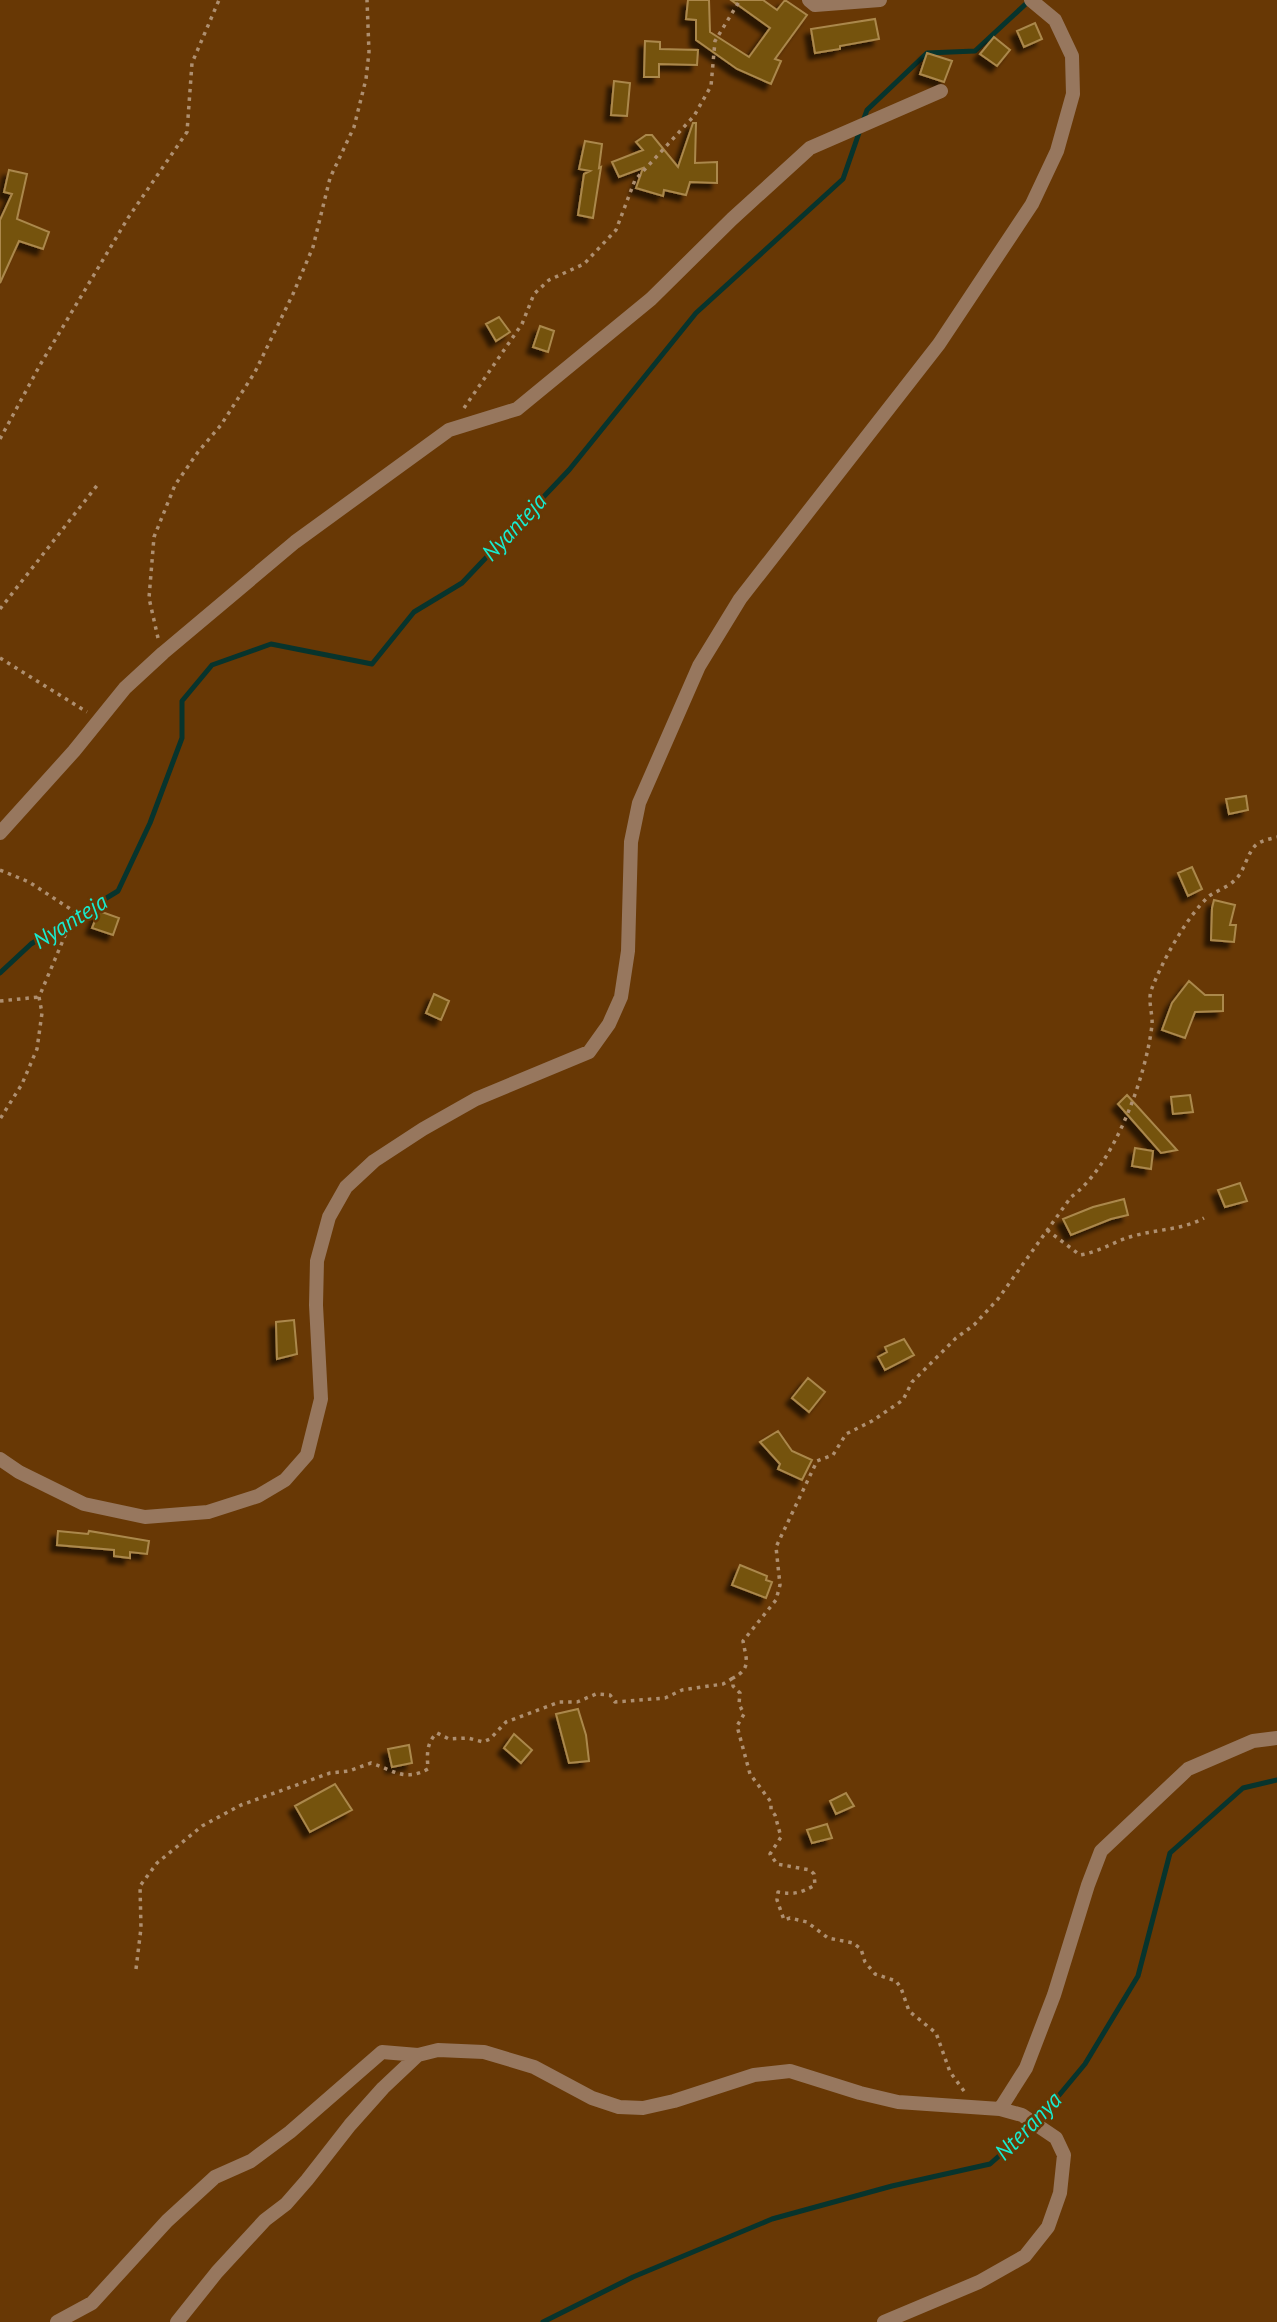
<svg xmlns="http://www.w3.org/2000/svg" width="1277" height="2322" viewBox="0 0 1277 2322" font-family="'PT Sans',sans-serif">
  <style>
    .lines { fill: none; stroke-linecap: round; stroke-linejoin: round }
    .stream { stroke: #07342d; stroke-width: 5 }
    .building { fill: #745311; stroke: #ab884c; stroke-width: 2; filter: url(#shadow) }
    .path { stroke: #ae8f70; stroke-width: 3.5; stroke-dasharray: 3.5 5; stroke-linecap: butt }
    .minor { stroke: #97775e; stroke-width: 14 }
    .labels { text-anchor: middle; stroke-width: 5; stroke-linejoin: round; paint-order: stroke }
    .water-label { font-size: 23px; font-style: italic; fill: #18ebcf; stroke: #683805 }
  </style>
  <defs>
    <filter id="shadow"><feDropShadow dx="-6" dy="6" stdDeviation="2" flood-color="#0009"/></filter>
  </defs>
  <rect width="100%" height="100%" fill="#683805"/>
  <g class="lines">
    <path class="stream" d="M863 121 867 110 927 53 975 51 1030 0
      M0 973 31 944 118 891 150 823 182 738V701L212 665 271 644 372 664 414 612 462 583 569 470 696 313 843 179 860 130
      M543 2322 633 2277 772 2219 892 2186 990 2164 1036 2123 1085 2064 1138 1976 1170 1853 1243 1788 1277 1780"/>
  </g>
  <path class="building" d="M688 0H709L710 32 749 57 770 28 731 0H763L777 10 785 0 807 15 775 59 781 61 771 84 737 69 696 40V20L686 19Z
    M875 19 879 39 840 46V49L815 53 811 29Z
    M1035 23 1042 39 1024 47 1017 31Z
    M994 37 1010 50 997 66 980 54Z
    M645 41 660 42V49L698 50 697 65 659 64V77H644Z
    M927 53 952 61 944 82 920 74Z
    M614 81 630 83 627 116 611 115Z
    M693 123H696L695 163 717 162V183L690 182 686 195 664 190 663 196 636 188 643 168 619 177 612 162 643 150 636 142 646 135H652L678 167Z
    M585 141 602 144 599 168 601 167 593 218 578 215 584 174 590 171 579 169Z
    M9 170 27 174 17 219 49 232 43 249 19 241 0 283V220L12 194 4 192Z
    M499 317 510 332 496 341 486 324Z
    M540 326 554 331 548 352 533 347Z
    M1246 796 1248 810 1229 814 1226 799Z
    M1192 867 1202 889 1188 896 1178 873Z
    M1214 900 1235 905 1230 925H1236L1234 942 1211 940 1212 908Z
    M99 911 119 918 113 935 92 928Z
    M1189 981 1205 995H1223V1011L1195 1012 1185 1038 1162 1030 1172 1003Z
    M434 994 449 1001 441 1020 426 1013Z
    M1127 1095 1177 1150 1161 1153 1118 1104Z
    M1190 1095 1193 1112 1173 1114 1171 1097Z
    M1135 1148 1153 1151 1151 1169 1132 1166Z
    M1240 1183 1247 1201 1225 1207 1218 1190Z
    M1124 1199 1128 1215 1111 1219 1071 1235 1063 1219 1093 1207Z
    M294 1320 297 1354 277 1359 276 1322Z
    M904 1339 914 1355 885 1370 878 1357 887 1352 885 1347Z
    M808 1378 825 1392 809 1412 792 1398Z
    M778 1431 792 1451 812 1460 802 1480 778 1469 780 1464 760 1442Z
    M58 1531 88 1534 89 1531 149 1541 147 1554 130 1552V1558L114 1556V1550L57 1545Z
    M740 1565 767 1576 766 1580 772 1582 766 1598 732 1585Z
    M578 1709 586 1735 589 1761 569 1763 556 1714Z
    M514 1734 532 1750 521 1763 504 1748Z
    M409 1745 412 1763 392 1767 388 1749Z
    M335 1784 352 1810 310 1832 295 1806Z
    M846 1793 854 1806 836 1814 830 1801Z
    M827 1824 832 1838 812 1843 807 1830Z"/>
  <g class="lines">
    <path class="path" d="M464 408 522 324 534 294 549 280 584 264 616 230 635 180 694 116 711 86 715 41 740 0
      M0 439 40 365 128 218 187 132 192 63 219 0
      M0 609 99 483
      M158 638 149 598 154 537 175 485 198 452 221 425 255 372 293 294 313 247 330 178 354 127 366 79 369 52 367 0
      M0 658 87 712
      M0 870 29 882 75 912 39 997 42 1013 37 1049 22 1084 0 1119
      M0 1001 39 997
      M1047 1230 1080 1255C1099 1252 1115 1241 1133 1236 1158 1229 1182 1230 1204 1218
      M136 1969 141 1928 140 1886 157 1863 202 1826 241 1805 330 1773 349 1771 371 1763C393 1770 404 1782 428 1769 427 1755 426 1743 437 1733L449 1739 468 1738 483 1742 490 1739 506 1722 559 1702H577L596 1694 610 1695 615 1702 665 1698 682 1690 723 1684 733 1678
      M964 2091 950 2072 936 2033 909 2011 901 1988 896 1981 875 1974 865 1962 861 1949 853 1943 828 1938 807 1922 790 1918 784 1920 777 1900 778 1892C793 1895 801 1893 815 1885L814 1874 810 1870 777 1864 770 1854 781 1837 775 1815 771 1810V1802L750 1774 737 1726 744 1714 739 1704 740 1693 733 1686V1678C752 1668 746 1659 743 1641L776 1600 780 1585 776 1547 817 1461 833 1455 846 1434 872 1421 903 1400 912 1382 956 1338 974 1325 998 1299 1071 1197C1114 1166 1146 1077 1152 1025 1153 1014 1147 999 1152 988 1163 960 1186 918 1208 897 1215 891 1227 888 1235 880 1245 871 1247 852 1257 844 1263 840 1270 839 1277 837"/>
    <path class="minor" d="M809 0 815 5 880 0
      M0 833 74 751 125 688 163 653 295 542 449 430 517 409 651 299 732 219 810 148 941 91
      M0 1459 19 1472 84 1504 145 1517 208 1512 258 1496 285 1480 307 1455 321 1399 316 1305 317 1261 329 1217 346 1187 374 1161 423 1129 476 1099 589 1052 609 1024 621 997 628 951 631 842 639 803 699 666 740 599 939 344 1032 204 1057 151 1073 94 1072 56 1055 20 1031 0
      M1000 2109 1026 2068 1054 1995 1088 1885 1101 1851 1188 1769 1253 1741 1277 1738
      M57 2322 92 2303 167 2221 215 2177 251 2161 290 2132 382 2052 418 2055
      M177 2322 217 2272 265 2220 286 2204 307 2180 350 2125 383 2088 418 2055 438 2050 484 2052 534 2067 592 2098 619 2107 643 2108 674 2101 754 2075 790 2071 860 2093 898 2102 1000 2109 1022 2115 1056 2138 1064 2155 1060 2193 1048 2227 1025 2256 979 2282 884 2322"/>
  </g>
  <g class="labels">
    <g class="water-label">
      <text transform="translate(514 527) rotate(-47)" y="8">Nyanteja</text>
      <text transform="translate(70 921) rotate(-32)" y="8">Nyanteja</text>
      <text transform="translate(1028 2126) rotate(-46)" y="8">Nteranya</text>
    </g>
  </g>
</svg>
